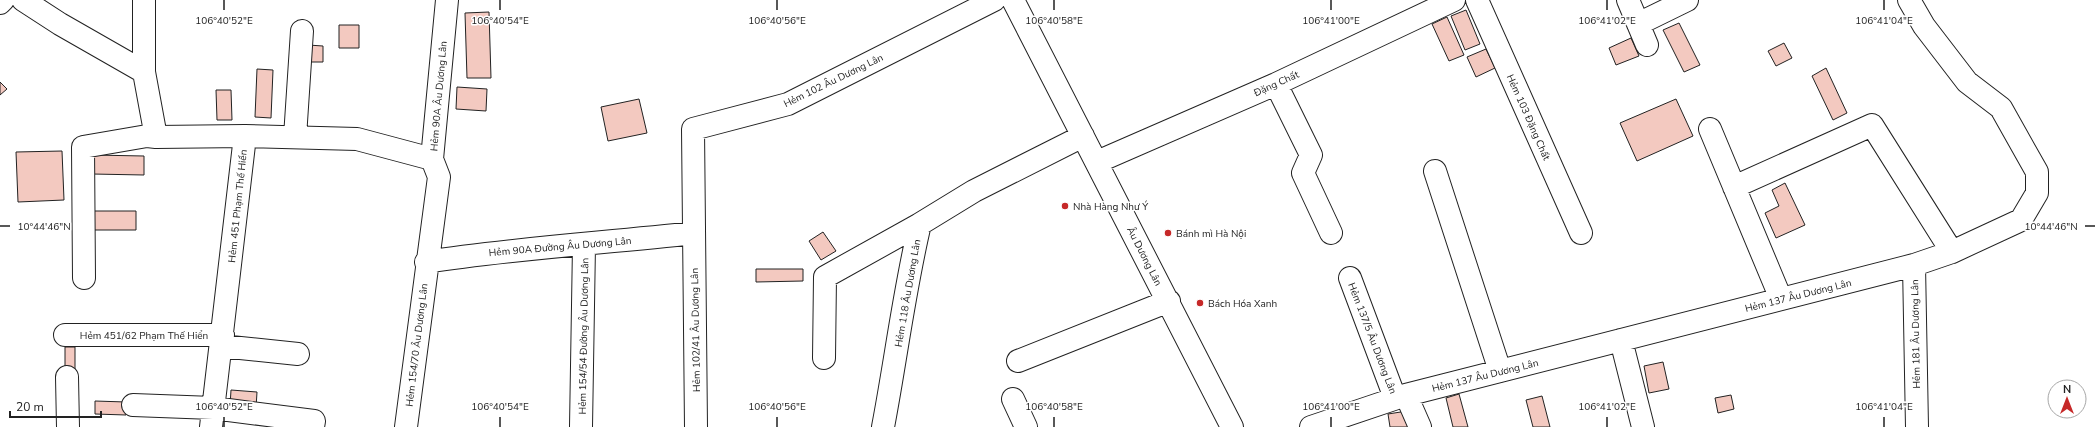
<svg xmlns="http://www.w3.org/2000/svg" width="2095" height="427" viewBox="0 0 2095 427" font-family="'Nunito Sans',sans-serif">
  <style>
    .building { fill: #f3c9c0; stroke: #222 }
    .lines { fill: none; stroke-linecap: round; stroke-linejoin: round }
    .minor-casing { stroke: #222; stroke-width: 24 }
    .minor { stroke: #fff; stroke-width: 22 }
    .ticks { fill: none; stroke: #222; stroke-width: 1.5 }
    .poi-dot { fill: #c62828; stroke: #fff; stroke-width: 1.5 }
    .labels { text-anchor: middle; stroke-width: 3; stroke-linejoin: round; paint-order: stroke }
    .street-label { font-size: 10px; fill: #222; stroke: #fff }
    .poi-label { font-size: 10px; fill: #222; stroke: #fff; text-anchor: start }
    .ticks-label { font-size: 10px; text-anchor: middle; fill: #222; stroke: #fff; stroke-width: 3; stroke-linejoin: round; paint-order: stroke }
  </style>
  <rect width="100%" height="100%" fill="#fff"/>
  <path class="building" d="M1466 10 1480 44 1465 50 1451 16Z
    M489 12 491 78H467L465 13Z
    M1447 17 1464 55 1449 61 1432 24Z
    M1679 23 1700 65 1684 72 1663 30Z
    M339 25H359V48H339Z
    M1631 38 1639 56 1616 65 1609 48Z
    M1784 43 1792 58 1776 66 1768 51Z
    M308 45 323 46V62H308Z
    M1486 49 1495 68 1476 77 1467 57Z
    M1826 68 1847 113 1833 120 1812 76Z
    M257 69 273 70 271 118 255 117Z
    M0 82 7 89 0 95Z
    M457 87 487 89 486 111 456 109Z
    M216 90H231L232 120H217Z
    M639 99 647 133 608 141 601 107Z
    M1676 99 1693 136 1637 161 1620 123Z
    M62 151 64 200 18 202 16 152Z
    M92 155 144 156V175L92 174Z
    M1785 183 1805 225 1776 238 1765 213 1779 206 1772 190Z
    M92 211H136V230H92Z
    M823 232 836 251 821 260 809 241Z
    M756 269H803V281L756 282Z
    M65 347H75V370H65Z
    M1663 362 1669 389 1649 393 1644 366Z
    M231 390 257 392 256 408 230 406Z
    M1459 394 1468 427H1453L1446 398Z
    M1731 395 1734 409 1718 413 1715 398Z
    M1542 396 1550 427H1533L1526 400Z
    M95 401 126 402V415L95 414Z
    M1407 411 1409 427H1390L1388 414Z"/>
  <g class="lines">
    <defs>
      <path id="minor" d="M23 0 60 24 144 72 156 137 245 136 211 427
        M144 0V72
        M1013 0 1232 427
        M1477 0 1581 233
        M1628 0 1647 45
        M0 3 3 0
        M1638 24 1687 0
        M1276 84 1311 155 1303 173 1331 233
        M1710 129 1781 299
        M245 136 357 139 432 159
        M295 137 302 31
        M1097 162 1276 84 1454 0
        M1435 171 1500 371
        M1734 187 1872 125 1952 252
        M426 262C515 248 605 243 694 233
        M1914 265 1917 427
        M84 278 83 147 147 136 156 137
        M1350 278 1395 398
        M65 335H223
        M1621 340 1643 427
        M221 346 298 354
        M824 358 825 277 920 224
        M1018 361 1169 301
        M67 377 68 427
        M1406 395 1420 427
        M1013 399 1026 427
        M133 405 213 408 314 421 313 427
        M406 427 439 177 432 159 447 0
        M581 427 584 245
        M696 427 693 129 788 104 994 0
        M883 427C896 359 904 291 920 224L974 191 1083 136
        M1311 427 1406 395 1914 265 1952 252 2021 220 2037 193V172L2001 108 1967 82 1924 26 1909 0"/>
    </defs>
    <use href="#minor" class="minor-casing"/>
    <use href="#minor" class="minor"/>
  </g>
  <path class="ticks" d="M224 0V10M500 0V10M777 0V10M1054 0V10M1331 0V10M1607 0V10M1884 0V10M0 226H10M2085 226H2095M224 417V427M500 417V427M777 417V427M1054 417V427M1331 417V427M1607 417V427M1884 417V427"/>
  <g class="poi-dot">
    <circle cx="1065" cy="206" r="4"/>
    <circle cx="1168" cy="233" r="4"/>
    <circle cx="1200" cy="303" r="4"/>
  </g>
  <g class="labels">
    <g class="street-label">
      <text transform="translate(833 80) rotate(-26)" y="4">Hẻm 102 Âu Dương Lân</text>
      <text transform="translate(1276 83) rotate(-24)" y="4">Đặng Chất</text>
      <text transform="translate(438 96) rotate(-85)" y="4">Hẻm 90A Âu Dương Lân</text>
      <text transform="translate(1529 117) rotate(66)" y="4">Hẻm 103 Đặng Chất</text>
      <text transform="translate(237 206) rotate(-84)" y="4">Hẻm 451 Phạm Thế Hiển</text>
      <text transform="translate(560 246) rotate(-5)" y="4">Hẻm 90A Đường Âu Dương Lân</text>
      <text transform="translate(1145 256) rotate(63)" y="4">Âu Dương Lân</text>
      <text transform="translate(907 293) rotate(-80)" y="4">Hẻm 118 Âu Dương Lân</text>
      <text transform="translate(1798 295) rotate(-14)" y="4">Hẻm 137 Âu Dương Lân</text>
      <text transform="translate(695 330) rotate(-91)" y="4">Hẻm 102/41 Âu Dương Lân</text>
      <text transform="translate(1915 334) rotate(-91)" y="4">Hẻm 181 Âu Dương Lân</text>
      <text x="144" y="339">Hẻm 451/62 Phạm Thế Hiển</text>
      <text transform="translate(583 336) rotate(-89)" y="4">Hẻm 154/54 Đường Âu Dương Lân</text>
      <text transform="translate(1373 338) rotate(69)" y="4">Hẻm 137/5 Âu Dương Lân</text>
      <text transform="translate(416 345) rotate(-83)" y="4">Hẻm 154/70 Âu Dương Lân</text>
      <text transform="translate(1485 375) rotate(-14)" y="4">Hẻm 137 Âu Dương Lân</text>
    </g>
    <g class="poi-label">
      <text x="1073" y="210">Nhà Hàng Như Ý</text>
      <text x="1176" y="237">Bánh mì Hà Nội</text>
      <text x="1208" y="307">Bách Hóa Xanh</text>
    </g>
  </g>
  <g class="ticks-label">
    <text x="224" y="24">106°40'52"E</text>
    <text x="500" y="24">106°40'54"E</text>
    <text x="777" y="24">106°40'56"E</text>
    <text x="1054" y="24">106°40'58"E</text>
    <text x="1331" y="24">106°41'00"E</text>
    <text x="1607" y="24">106°41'02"E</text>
    <text x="1884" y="24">106°41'04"E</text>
    <text x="44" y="230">10°44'46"N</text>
    <text x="2051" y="230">10°44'46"N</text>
    <text x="224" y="410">106°40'52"E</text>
    <text x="500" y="410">106°40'54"E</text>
    <text x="777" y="410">106°40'56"E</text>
    <text x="1054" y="410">106°40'58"E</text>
    <text x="1331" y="410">106°41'00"E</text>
    <text x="1607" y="410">106°41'02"E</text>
    <text x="1884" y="410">106°41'04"E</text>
  </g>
  <g transform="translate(2067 399)"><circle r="19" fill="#ffffff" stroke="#a7a7a7"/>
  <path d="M0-3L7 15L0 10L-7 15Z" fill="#c62828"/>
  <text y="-6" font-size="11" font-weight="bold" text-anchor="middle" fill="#222222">N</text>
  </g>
  <path d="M10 411v6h91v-6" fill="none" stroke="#222222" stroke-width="2"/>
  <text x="16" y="411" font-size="12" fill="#222222" stroke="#ffffff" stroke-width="3" paint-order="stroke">20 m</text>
</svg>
